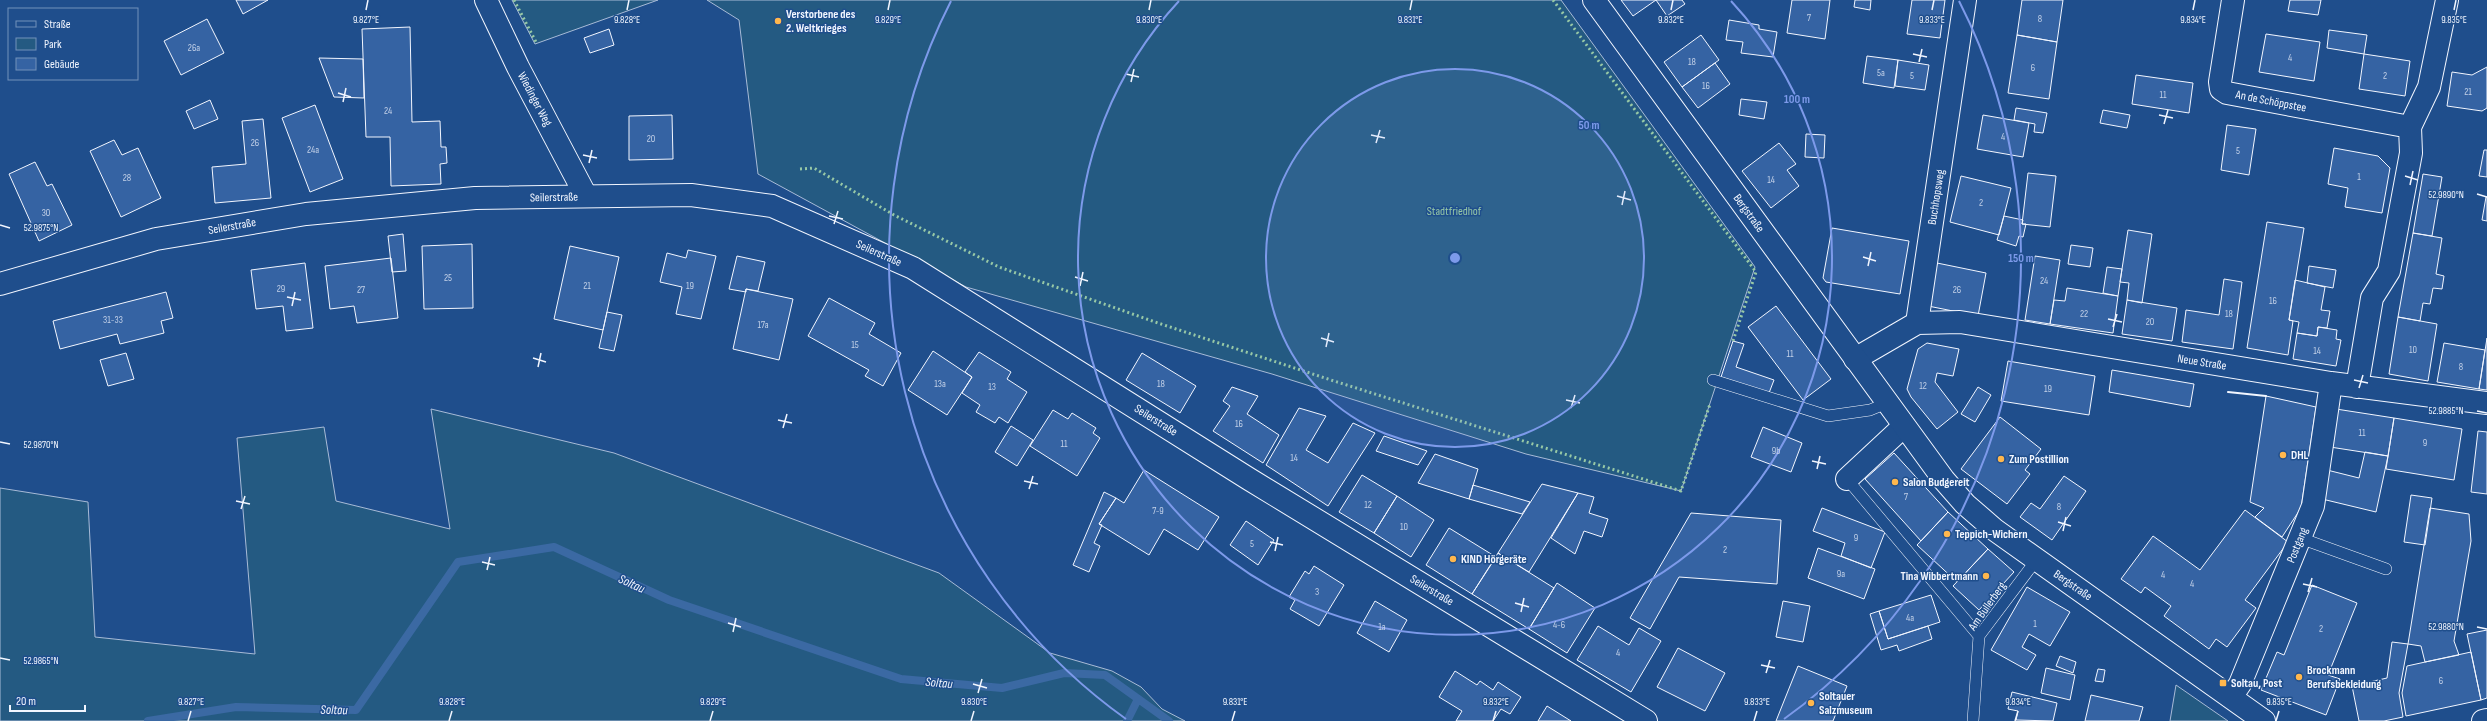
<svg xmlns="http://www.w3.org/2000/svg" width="2487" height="721" viewBox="0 0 2487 721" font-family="'Sofia Sans Condensed',sans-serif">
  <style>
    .green { fill: #245a82; stroke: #a8bbd7 }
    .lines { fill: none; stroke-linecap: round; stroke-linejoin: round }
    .stream { stroke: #3b69a3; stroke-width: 8 }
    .building { fill: #3563a3; stroke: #f2f6ff }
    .service-casing { stroke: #f2f6ff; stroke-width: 12 }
    .minor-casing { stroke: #f2f6ff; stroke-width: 24 }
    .primary-casing { stroke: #f2f6ff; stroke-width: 24 }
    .service { stroke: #1f4e8c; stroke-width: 11 }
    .minor { stroke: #1f4e8c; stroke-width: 22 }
    .primary { stroke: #1f4e8c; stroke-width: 22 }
    .hedge { stroke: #97c8a6; stroke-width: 3; stroke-dasharray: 2 3; stroke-linecap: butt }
    .wall { stroke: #f2f6ff; stroke-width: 2 }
    .ticks { fill: none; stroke: #f2f6ff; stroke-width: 1.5 }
    .ring { fill: none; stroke: #7d9aea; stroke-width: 2 }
    .poi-dot { fill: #ffb74d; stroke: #1f4e8c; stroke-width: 1.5 }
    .labels { text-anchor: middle; stroke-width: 3; stroke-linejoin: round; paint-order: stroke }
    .number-label { font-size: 10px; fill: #c3d1e8 }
    .poi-label { font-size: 12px; font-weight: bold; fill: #f2f6ff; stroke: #1f4e8c; text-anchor: start }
    .street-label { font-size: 12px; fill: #f2f6ff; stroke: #1f4e8c }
    .park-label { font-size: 12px; fill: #97c8a6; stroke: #1f4e8c }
    .water-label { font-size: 13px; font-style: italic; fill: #f2f6ff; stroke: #1f4e8c }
    .ticks-label { font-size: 10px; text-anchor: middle; fill: #f2f6ff; stroke: #1f4e8c; stroke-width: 3; stroke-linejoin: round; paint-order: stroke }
    .centre { fill: #7d9aea; stroke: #1f4e8c; stroke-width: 2 }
    .ring-label { font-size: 12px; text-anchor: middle; font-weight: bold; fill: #7d9aea; stroke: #1f4e8c; stroke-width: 3; stroke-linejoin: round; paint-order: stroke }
  </style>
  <rect width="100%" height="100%" fill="#1f4e8c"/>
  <path class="green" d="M512 0H658L535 44Z
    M707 0H1561L1755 267 1681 491 1526 454 1272 374 966 287 758 174 739 20Z
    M431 409 614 453 939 573 1050 653 1112 671 1141 687 1162 709 1185 721H0V488L88 502 95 637 255 654 237 438 324 427 336 501 450 529Z
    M2176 685 2228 721H2170Z"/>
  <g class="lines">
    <path class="stream" d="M148 721 236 707 356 710 458 562 554 547 669 600 901 679 1002 688 1064 673 1105 675 1169 721
      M1127 721 1138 699"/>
  </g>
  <path class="building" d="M236 0H268L243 14Z
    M1621 0H1656L1633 16Z
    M1656 0H1682L1685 4 1667 16Z
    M1792 0H1830L1825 39 1787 33Z
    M1855 0H1871L1870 10 1854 7Z
    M1912 0H1945L1940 38 1907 34Z
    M2022 0H2063L2057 42 2017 35Z
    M2290 0H2321L2318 15 2288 11Z
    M207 19 224 53 181 75 164 41Z
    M1729 20 1759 25V29L1777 32 1773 57 1741 53 1743 42 1726 40Z
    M410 27 412 122 440 121 441 147H446L447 163 440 164 441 184 391 186 390 137H366L362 29Z
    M609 29 614 45 590 53 584 38Z
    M2329 30 2367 35 2364 54 2327 48Z
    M2266 34 2320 42 2314 81 2259 72Z
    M1701 35 1719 60 1682 87 1664 62Z
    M2017 35 2057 42 2049 99 2008 93Z
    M2364 54 2410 61 2405 96 2359 89Z
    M1867 56 1898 60 1894 88 1863 83Z
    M319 58 363 59 364 98 334 97Z
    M1898 60 1929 65 1925 90 1895 86Z
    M1715 63 1730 84 1698 108 1682 87Z
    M2487 67V108L2482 111 2447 106 2452 72 2472 75Z
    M2136 75 2193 83 2189 113 2132 104Z
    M1741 99 1767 102 1764 119 1739 115Z
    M210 100 218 119 194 129 186 111Z
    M315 105 343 179 310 192 282 118Z
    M2016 108 2047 113 2043 133 2034 132 2035 124 2014 120Z
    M2103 110 2130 115 2127 128 2100 123Z
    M672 115 673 159 629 160V116Z
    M1983 115 2029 123 2023 157 1977 149Z
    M263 119 271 198 215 203 212 167 246 164 242 121Z
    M2227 125 2256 129 2249 175 2221 170Z
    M1806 134 1825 135 1824 158 1805 157Z
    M114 140 122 155 138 148 161 198 121 217 90 151Z
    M1779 143 1796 164 1787 170 1799 186 1771 208 1742 171Z
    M2334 148 2378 156 2390 168 2382 213 2345 207 2348 188 2328 184Z
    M2484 150H2487V177L2479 176Z
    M35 162 47 186 52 184 72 225 39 241 9 174Z
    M2028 173 2056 176 2050 227 2022 224Z
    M2423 174 2442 177 2432 236 2413 233Z
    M1961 176 2011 188 1999 235 1950 222Z
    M2486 197H2487V221L2482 220Z
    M2004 216 2023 220 2022 224H2026L2023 237 2019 236 2016 246 1997 240Z
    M2267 222 2304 228 2289 320 2293 321 2288 355 2247 348Z
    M1832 228 1909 241 1900 294 1826 282 1823 278Z
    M2128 230 2152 234 2142 303 2127 300 2129 283 2120 282Z
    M2413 233 2442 238 2436 274 2444 276 2442 289 2433 288 2430 304 2423 303 2420 321 2398 317Z
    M403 234 406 271 392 272 388 236Z
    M472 244 473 308 424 309 422 246Z
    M2071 245 2093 248 2090 267 2068 264Z
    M570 246 619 257 603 330 554 319Z
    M688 250 716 256 701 319 676 314 682 287 660 282 667 253 686 258Z
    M737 256 765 262 758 291 746 289V292L729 289Z
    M2035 256 2060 260 2050 324 2025 320Z
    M391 258 398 318 357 323 354 306 330 309 325 266Z
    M305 263 313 328 286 331 283 306 256 309 251 270Z
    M1937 263 1986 273 1978 316 1928 306Z
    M2309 266 2336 270 2333 288 2307 283Z
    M2107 267 2122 269 2118 296 2103 293Z
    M2224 279 2242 282 2233 349 2182 342 2186 310 2219 315Z
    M2295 280 2325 287 2321 310 2330 311 2327 328 2318 327 2317 336 2297 333 2299 322 2289 320Z
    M2067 288 2118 296 2113 333 2050 324 2054 300 2065 301Z
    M746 289 793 299 779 360 733 349Z
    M166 292 173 318 161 321 164 333 120 344 117 334 60 349 53 321Z
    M829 298 875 323 869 334 901 353 883 386 865 376 869 370 808 336Z
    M2127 300 2177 308 2172 341 2122 334Z
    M1776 306 1831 379 1803 400 1748 327Z
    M607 312 622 315 614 351 599 348Z
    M2398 317 2437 324 2428 381 2389 374Z
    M2318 327 2337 330 2336 339 2341 340 2336 366 2293 359 2297 333 2317 336Z
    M2487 338V390L2479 389Z
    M1733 341 1744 344 1736 367 1774 380 1769 393 1721 377Z
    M1927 343 1959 349 1953 376 1937 373 1935 382 1958 412 1937 429 1911 397 1907 389 1918 349Z
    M2444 343 2485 350 2479 389 2437 382Z
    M933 351 972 377 947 415 908 390Z
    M979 352 1011 372 1007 379 1027 392 1008 423 999 417 995 423 976 412 980 405 962 393 972 377 965 372Z
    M126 353 134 379 108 386 100 360Z
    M1142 353 1196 386 1180 413 1126 380Z
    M2008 361 2095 376 2089 415 2001 401Z
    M2112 370 2194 384 2190 407 2109 392Z
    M1232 387 1258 396 1247 414 1279 435 1263 463 1213 431 1230 406 1223 401Z
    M1978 387 1991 395 1975 422 1961 414Z
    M2266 396 2316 407 2301 508 2282 537 2255 517 2264 508 2250 502Z
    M1299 408 1326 416 1306 450 1328 463 1353 423 1375 433 1328 506 1266 465Z
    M2336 409 2394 418 2388 456 2330 447Z
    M1053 410 1068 419 1072 413 1096 428 1093 433 1100 438 1077 476 1030 446Z
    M2000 417 2041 449 2025 470 2030 474 2007 504 1961 469Z
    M2394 418 2462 429 2454 480 2386 469Z
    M1011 426 1033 440 1017 466 995 452Z
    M1763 427 1802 443 1791 472 1751 457Z
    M2478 431 2487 432V494L2471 492Z
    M1384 436 1427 451 1418 465 1376 451Z
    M2365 452 2388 456 2376 512 2322 499 2327 470 2359 478Z
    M1894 453 1948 512 1921 541 1865 479Z
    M1435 454 1478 469 1469 499 1418 483Z
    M1144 470 1219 517 1198 550 1164 529 1149 555 1099 524 1116 498 1124 503Z
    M1362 475 1397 496 1374 533 1339 512Z
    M2064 476 2086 491 2052 540 2020 517 2031 503 2040 509Z
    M1542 484 1578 493 1529 572 1498 553Z
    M1473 485 1530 502 1522 514 1469 499Z
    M1104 492 1116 498 1099 524 1102 525 1094 543 1100 546 1089 572 1073 565Z
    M1578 493 1594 497 1589 513 1608 519 1602 537 1584 531 1575 554 1551 538Z
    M2411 495 2432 498 2425 545 2404 542Z
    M1397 496 1434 520 1411 557 1374 533Z
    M1822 508 1885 532 1871 568 1841 556 1845 543 1813 531Z
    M2430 508 2469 514 2471 541 2454 641 2459 655 2425 662 2421 646 2408 644Z
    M2245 510 2288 542 2245 600 2256 608 2227 647 2216 639 2209 649 2164 616 2171 606 2145 587 2141 593 2121 579 2153 536 2200 570Z
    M1948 512 1988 549 1957 582 1917 545Z
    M1691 513 1781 520 1777 584 1679 577 1650 629 1630 618Z
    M1246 521 1274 540 1258 565 1230 545Z
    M1449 528 1496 557 1472 594 1426 565Z
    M1818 548 1875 569 1864 599 1808 578Z
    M1988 549 2014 572 1979 610 1953 586Z
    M1498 553 1554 588 1529 629 1472 594Z
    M1314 566 1344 585 1319 626 1290 609 1295 600 1289 597 1305 571 1309 574Z
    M1557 583 1595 608 1567 653 1529 629Z
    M2312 585 2357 603 2328 675 2340 679 2326 715 2261 690 2277 652 2284 655Z
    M2027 587 2070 612 2050 646 2029 634 2022 647 2036 655 2027 670 1991 650Z
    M1931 595 1940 622 1888 639 1879 611Z
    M1375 601 1407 620 1389 652 1357 633Z
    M1783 601 1810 606 1803 642 1776 637Z
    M1879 611 1888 639 1928 626 1932 639 1899 651 1897 645 1881 650 1870 614Z
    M1598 626 1629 645 1639 628 1661 641 1631 692 1577 660Z
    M2487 630V698L2481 700 2467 634Z
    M2392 642 2408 644 2399 693 2403 717 2384 721H2359L2352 686 2387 678Z
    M1678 648 1725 673 1705 711 1657 687Z
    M2471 652 2481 700 2406 716 2402 693 2407 666Z
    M2060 656 2076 662 2073 673 2056 666Z
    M1798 666 1847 686 1833 721H1776Z
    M2046 668 2075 675 2070 700 2041 693Z
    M2098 669 2105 670 2103 682 2095 681Z
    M1455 671 1477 685 1480 681 1493 690 1498 682 1521 697 1510 714 1501 709 1493 721H1456L1462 711 1439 697Z
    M2012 692 2057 703 2053 721 2016 720 2018 711 2008 709Z
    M2091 695 2143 707 2139 721H2085Z
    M1547 706 1571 721H1538Z"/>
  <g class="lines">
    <defs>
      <path id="service" d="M1713 380 1828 416 1870 410 1887 403
        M1847 479 1979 636
        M2300 538 2386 569
        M1973 721 1979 636 2037 559"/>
      <path id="minor" d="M486 0 518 67 586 196
        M2233 0 2220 82 2221 89 2227 93 2410 127
        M0 284 156 239 306 214 475 198 691 195 772 206 913 268 1249 479 1646 721
        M1917 323 1965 0
        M1855 359 1917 323 1960 322 2331 383 2487 403
        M2357 387 2372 298 2389 271 2411 153 2410 127 2429 87 2447 0
        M1847 479 1904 426
        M2231 697 2240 684 2313 506 2331 383
        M2483 721 2487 720"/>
      <path id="primary" d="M1594 0 1944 480 1965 504 1995 530 2264 721"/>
    </defs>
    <use href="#service" class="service-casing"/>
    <use href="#minor" class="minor-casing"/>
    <use href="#primary" class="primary-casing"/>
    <use href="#service" class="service"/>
    <use href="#minor" class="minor"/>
    <use href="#primary" class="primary"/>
    <path class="hedge" d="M514 0 536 42
      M1553 0 1756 272 1733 341
      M800 169 814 168 894 215 999 267 1158 323 1334 381 1681 491 1710 404"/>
    <path class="wall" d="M2228 392 2266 396"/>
  </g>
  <path class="ticks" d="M366 10 368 0M627 10 629 0M888 10 890 0M1149 10 1151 0M1410 10 1412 0M1671 10 1673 0M1932 10 1934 0M2193 10 2195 0M2454 10 2456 0M1913 54 1927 57M1919 62 1922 49M1126 74 1139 77M1131 82 1134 69M338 93 351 97M343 102 346 88M2159 115 2173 118M2164 124 2168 110M1371 135 1385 138M1376 143 1380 130M583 155 597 158M589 163 592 150M2405 176 2418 180M2410 185 2413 171M2477 194 2487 197M1617 196 1631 200M1622 205 1625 191M829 216 843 219M834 224 838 211M0 225 10 228M1863 257 1876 261M1868 266 1871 252M1075 277 1088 281M1080 286 1083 272M287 297 301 300M292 306 295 292M2108 319 2122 322M2113 327 2117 314M1321 338 1334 342M1326 347 1329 333M533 358 546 362M538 367 541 353M2354 380 2368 383M2359 388 2363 375M1566 400 1580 403M1571 408 1575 395M2477 411 2487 413M778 420 792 423M783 428 787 414M0 442 10 444M1812 461 1826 464M1817 469 1820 456M1024 481 1038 484M1029 489 1033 476M236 501 250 504M241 509 245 496M2058 522 2071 526M2063 531 2066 517M1270 542 1283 545M1275 551 1278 537M482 562 495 565M487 570 490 557M2303 584 2317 587M2308 592 2312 578M1515 603 1529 607M1521 612 1524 598M728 623 741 627M2477 627 2487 629M733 632 736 618M0 658 10 660M1761 665 1775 668M1766 673 1770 660M973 684 987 688M978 693 982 679M188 721 191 711M449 721 452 711M710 721 713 711M971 721 974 711M1232 721 1235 711M1493 721 1496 711M1754 721 1757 711M2015 721 2018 711M2276 721 2279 711"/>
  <circle cx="1455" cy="258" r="189" fill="#7d9aea" fill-opacity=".12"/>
  <g class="ring">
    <circle cx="1455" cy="258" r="189"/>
    <path d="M1731 1A377 377 0 1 1 1179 1"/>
    <path d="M1126 719A566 566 0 0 1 951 1M1959 1A566 566 0 0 1 1784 719"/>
  </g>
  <g class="poi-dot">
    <circle cx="778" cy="21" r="4"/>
    <circle cx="2283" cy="455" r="4"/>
    <circle cx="2001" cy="459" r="4"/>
    <circle cx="1895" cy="482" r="4"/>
    <circle cx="1947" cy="534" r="4"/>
    <circle cx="1453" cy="559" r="4"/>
    <circle cx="1986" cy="576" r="4"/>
    <circle cx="2299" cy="677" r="4"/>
    <rect x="2219" y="679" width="8" height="8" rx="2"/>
    <circle cx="1811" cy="703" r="4"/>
  </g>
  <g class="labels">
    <g class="number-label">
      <text x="1809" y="21">7</text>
      <text x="2040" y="22">8</text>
      <text x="194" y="51">26a</text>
      <text x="2290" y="61">4</text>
      <text x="1692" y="65">18</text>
      <text x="2033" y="71">6</text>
      <text x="1881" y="76">5a</text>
      <text x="1912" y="79">5</text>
      <text x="2385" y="79">2</text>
      <text x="1706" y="89">16</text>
      <text x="2468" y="95">21</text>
      <text x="2163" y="98">11</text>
      <text x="388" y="114">24</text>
      <text x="2003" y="140">4</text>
      <text x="651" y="142">20</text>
      <text x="255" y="146">26</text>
      <text x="313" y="153">24a</text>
      <text x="2238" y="154">5</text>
      <text x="2359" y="180">1</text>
      <text x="127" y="181">28</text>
      <text x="1771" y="183">14</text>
      <text x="1981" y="206">2</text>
      <text x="46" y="216">30</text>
      <text x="448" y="281">25</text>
      <text x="2044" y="284">24</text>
      <text x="587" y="289">21</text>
      <text x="690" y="289">19</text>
      <text x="281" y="292">29</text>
      <text x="361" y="293">27</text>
      <text x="1957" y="293">26</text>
      <text x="2273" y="304">16</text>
      <text x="2084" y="317">22</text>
      <text x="2229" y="317">18</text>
      <text x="113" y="323">31-33</text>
      <text x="2150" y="325">20</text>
      <text x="763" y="328">17a</text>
      <text x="855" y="348">15</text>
      <text x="2413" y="353">10</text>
      <text x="2317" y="354">14</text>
      <text x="1790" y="357">11</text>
      <text x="2461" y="370">8</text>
      <text x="940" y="387">13a</text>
      <text x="1161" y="387">18</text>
      <text x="1923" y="389">12</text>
      <text x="992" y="390">13</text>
      <text x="2048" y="392">19</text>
      <text x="1239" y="427">16</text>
      <text x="2362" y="436">11</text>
      <text x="2425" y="446">9</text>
      <text x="1064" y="447">11</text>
      <text x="1776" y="454">9b</text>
      <text x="1294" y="461">14</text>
      <text x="1906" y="500">7</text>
      <text x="1368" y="508">12</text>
      <text x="2059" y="510">8</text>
      <text x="1158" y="514">7-9</text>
      <text x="1404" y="530">10</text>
      <text x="1856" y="541">9</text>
      <text x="1252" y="547">5</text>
      <text x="1725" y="553">2</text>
      <text x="1841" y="577">9a</text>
      <text x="2163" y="578">4</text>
      <text x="2192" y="587">4</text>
      <text x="1317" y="595">3</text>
      <text x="1910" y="621">4a</text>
      <text x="2035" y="627">1</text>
      <text x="1559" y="628">4-6</text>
      <text x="1382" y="630">1a</text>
      <text x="2321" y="632">2</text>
      <text x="1618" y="656">4</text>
      <text x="2441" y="684">6</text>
    </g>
    <g class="poi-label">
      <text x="786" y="18">Verstorbene des<tspan x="786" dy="14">2. Weltkrieges</tspan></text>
      <text x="2291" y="459">DHL</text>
      <text x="2009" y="463">Zum Postillion</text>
      <text x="1903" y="486">Salon Budgereit</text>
      <text x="1955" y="538">Teppich-Wichern</text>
      <text x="1461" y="563">KIND Hörgeräte</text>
      <text x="1978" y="580" text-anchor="end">Tina Wibbertmann</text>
      <text x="2307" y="674">Brockmann<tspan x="2307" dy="14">Berufsbekleidung</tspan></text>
      <text x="2231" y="687">Soltau, Post</text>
      <text x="1819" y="700">Soltauer<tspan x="1819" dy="14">Salzmuseum</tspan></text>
    </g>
    <g class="street-label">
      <text transform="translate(535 99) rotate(62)" y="4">Wiedinger Weg</text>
      <text transform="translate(2271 101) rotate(11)" y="4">An de Schöppstee</text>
      <text transform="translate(554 197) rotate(-1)" y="4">Seilerstraße</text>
      <text transform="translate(1936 197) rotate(-81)" y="4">Buchhopsweg</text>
      <text transform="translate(1749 213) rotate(54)" y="4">Bergstraße</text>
      <text transform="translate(232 226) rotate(-10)" y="4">Seilerstraße</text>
      <text transform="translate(879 253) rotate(24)" y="4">Seilerstraße</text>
      <text transform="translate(2202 362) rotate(9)" y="4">Neue Straße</text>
      <text transform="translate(1156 420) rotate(32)" y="4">Seilerstraße</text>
      <text transform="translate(2297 545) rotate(-68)" y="4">Postgang</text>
      <text transform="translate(2073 585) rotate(35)" y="4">Bergstraße</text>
      <text transform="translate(1432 590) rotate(31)" y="4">Seilerstraße</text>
      <text transform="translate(1987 606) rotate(-55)" y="4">Am Bullerberg</text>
    </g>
    <g class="park-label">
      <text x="1454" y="215">Stadtfriedhof</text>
    </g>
    <g class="water-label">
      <text transform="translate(632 583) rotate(25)" y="5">Soltau</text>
      <text transform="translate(939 682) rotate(5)" y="5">Soltau</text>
      <text transform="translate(334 709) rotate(1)" y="5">Soltau</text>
    </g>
  </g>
  <g class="ticks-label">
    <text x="888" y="23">9.829°E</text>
    <text x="1410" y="23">9.831°E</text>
    <text x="1671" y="23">9.832°E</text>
    <text x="1932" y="23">9.833°E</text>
    <text x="2454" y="23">9.835°E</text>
    <text x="366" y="23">9.827°E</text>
    <text x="627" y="23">9.828°E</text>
    <text x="1149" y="23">9.830°E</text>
    <text x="2193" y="23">9.834°E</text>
    <text x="2446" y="198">52.9890°N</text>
    <text x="41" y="231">52.9875°N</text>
    <text x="2446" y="414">52.9885°N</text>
    <text x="41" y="448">52.9870°N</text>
    <text x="2446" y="630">52.9880°N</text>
    <text x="41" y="664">52.9865°N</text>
    <text x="191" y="705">9.827°E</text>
    <text x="452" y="705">9.828°E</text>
    <text x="713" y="705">9.829°E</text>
    <text x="974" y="705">9.830°E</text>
    <text x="1235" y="705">9.831°E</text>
    <text x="1496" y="705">9.832°E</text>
    <text x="1757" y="705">9.833°E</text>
    <text x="2018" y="705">9.834°E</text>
    <text x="2279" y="705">9.835°E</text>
  </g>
  <circle cx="1455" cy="258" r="6" class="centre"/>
  <g class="ring-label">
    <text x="1797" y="103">100 m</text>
    <text x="1589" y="129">50 m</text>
    <text x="2021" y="262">150 m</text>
  </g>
  <rect x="8" y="8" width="130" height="72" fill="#1f4e8c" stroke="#7391ba"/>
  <rect x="16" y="21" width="20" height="6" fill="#1f4e8c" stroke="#7391ba"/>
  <text x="44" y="28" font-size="12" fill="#f2f6ff">Straße</text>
  <rect x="16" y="38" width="20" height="12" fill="#245a82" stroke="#7391ba"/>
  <text x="44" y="48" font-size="12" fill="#f2f6ff">Park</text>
  <rect x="16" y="58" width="20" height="12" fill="#3563a3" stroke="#7391ba"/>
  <text x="44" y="68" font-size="12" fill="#f2f6ff">Gebäude</text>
  <path d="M10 705v6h75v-6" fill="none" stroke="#f2f6ff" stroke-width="2"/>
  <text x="16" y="705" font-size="12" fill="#f2f6ff" stroke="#1f4e8c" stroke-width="3" paint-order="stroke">20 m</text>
</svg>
